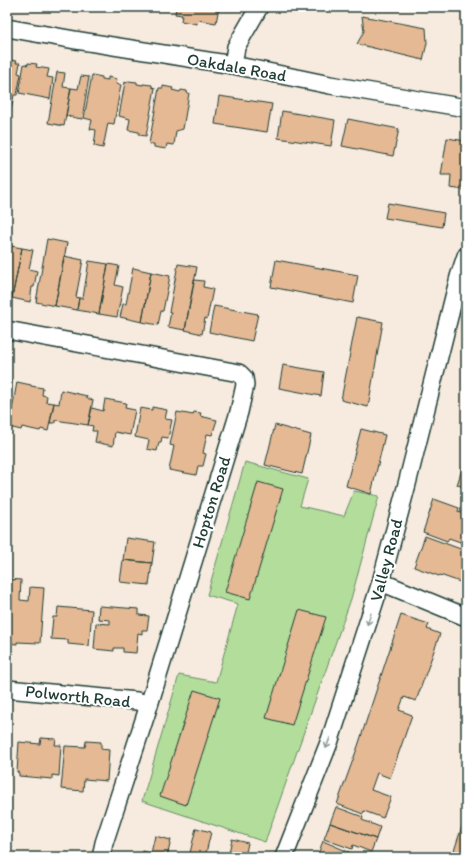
<svg xmlns="http://www.w3.org/2000/svg" width="473" height="864" viewBox="0 0 473 864" font-family="Itim,sans-serif">
  <style>
    .green { fill: #b2dd9a; stroke: #688d67 }
    .building { fill: #e4b994; stroke: #1f3d34 }
    .lines { fill: none; stroke-linecap: round; stroke-linejoin: round }
    .minor-casing { stroke: #1f3d34; stroke-width: 20 }
    .minor { stroke: #fff; stroke-width: 17 }
    .oneway { stroke: #8f9e9a }
    .labels { text-anchor: middle; stroke-width: 4; stroke-linejoin: round; paint-order: stroke }
    .street-label { font-size: 17px; fill: #1f3d34; stroke: #fff }
  </style>
  <rect width="100%" height="100%" fill="#f7eadf"/>
  <filter id="ink" filterUnits="userSpaceOnUse"><feTurbulence type="fractalNoise" baseFrequency=".025" numOctaves="2"/><feDisplacementMap in="SourceGraphic" scale="8" xChannelSelector="R" yChannelSelector="G"/><feConvolveMatrix kernelMatrix="1 2 1 2 8 2 1 2 1" color-interpolation-filters="sRGB"/></filter>
  <g filter="url(#ink)">
    <path class="green" d="M245 462 308 479 300 506 344 516 354 491 379 496 351 599 265 842 142 801 179 675 216 682 238 604 207 595Z"/>
    <path class="building" d="M176 7H219L216 23 198 20 197 24 181 21 182 15 175 14Z
      M362 16 426 28 427 43 423 60 357 44 364 31Z
      M7 60 17 61 16 63H20L18 73 21 74 17 95H14L11 110 7 109Z
      M28 63 37 64 36 67 49 69 47 77 53 78 50 99 19 93 24 64 28 65Z
      M57 72 65 73 63 87 71 88 64 126 48 123Z
      M92 75 102 77V79L108 80V77L117 79 116 84 121 85 114 124 108 123 103 148 94 146 96 130 90 129 92 120 84 118Z
      M81 76 89 77 82 119 66 116 71 88 78 89Z
      M128 81 137 82V84L143 85V84L152 85V87L155 88 146 136 139 135V132L128 130 130 119 119 116 125 82 127 83Z
      M163 86 173 88 172 90 180 92 181 90 187 91V93H189L183 129 176 131 174 145 167 144 166 149 154 147V144H149L159 88H163Z
      M219 96 272 104 267 132 215 124Z
      M282 111 335 120 331 146 278 138Z
      M348 119 399 129 393 156 342 146Z
      M447 138 466 141V185L465 190 450 188 451 175H441Z
      M388 203 444 213 442 227 385 218Z
      M47 239 67 243 55 306 36 302Z
      M11 246 22 248 12 298 7 297V265Z
      M22 248 33 250 29 269 37 271 34 287H32L30 302 12 298Z
      M64 256 83 260 76 297 79 298 77 310 55 306Z
      M276 260 358 275 353 303 271 287Z
      M89 261 108 264 99 314 77 310 79 298H83Z
      M108 264 119 266 115 285 123 287 117 317 99 314Z
      M178 264 197 267 185 330 168 327 171 312H169Z
      M133 268 151 272 142 322 120 317 123 304H126Z
      M151 272 170 276 163 311H161L158 325 142 322Z
      M194 280 204 281 203 287 213 289 207 319 205 318 202 334 185 330Z
      M214 306 258 314 252 341 209 332Z
      M357 317 383 322 368 407 341 400Z
      M283 365 324 372 321 396 279 388Z
      M7 380 12 381 7 403Z
      M17 382 31 385V386L43 388 42 395 47 396 46 402 54 403 48 431 41 429 40 431 22 427 21 430 9 427Z
      M61 390 87 396 86 398 93 400 88 425 55 420V423H50L54 403 59 404Z
      M105 399 126 403 125 408 135 410 130 435 115 432 113 446 95 442 97 431H92L93 426 88 425 92 408 103 411Z
      M152 407 167 410 165 419 172 420 168 438 162 437 161 442H159L157 451 147 449 149 440 135 437 140 408 152 410Z
      M177 412 193 415 194 412 201 413 200 416 217 420 212 435 207 434 203 453 206 454 203 466H198L196 475 169 470 174 446 170 445Z
      M275 425 311 435 302 474 265 465Z
      M361 429 385 435 371 494 346 486Z
      M463 466 466 467V487L457 485Z
      M258 482 283 489 250 599 225 592Z
      M434 499 459 508 458 512 466 515V544L449 538 447 541 423 532Z
      M425 536 466 551V574L463 583 440 575 439 576 414 567Z
      M126 538 155 542 152 563 123 560Z
      M123 560 152 563 149 585 120 582Z
      M8 579 21 580 20 600 29 601 30 587 44 588 40 643 17 642V644L7 643V600Z
      M99 606 139 609V615L149 616 147 630H142V634L138 633 136 653 123 652V648H114V651L94 649 96 623 110 624V620L98 619Z
      M58 607 92 610 89 646 68 644V640L51 639 53 617H57Z
      M299 610 326 617 292 725 266 718Z
      M401 615 429 624 427 629 440 634 416 701 404 697 399 710 412 715 390 778 377 773 371 790 391 797 383 818 364 811 363 814 337 804 358 746Z
      M194 690 220 698 186 805 160 796Z
      M7 736H10L7 776Z
      M41 738 56 739 55 745H61L59 776 52 775V779L19 776V773L17 772 19 742 40 744Z
      M86 741 101 742V749L109 750 107 781 84 779 83 791 61 789 65 746 85 747Z
      M336 807 363 817 362 820 380 827 376 839 330 823Z
      M466 814V857H452Z
      M330 823 376 839 371 852 353 845 352 849 324 839Z
      M196 828 211 832 205 857H189Z
      M155 836 171 840 167 857H141L142 851 151 853Z
      M232 839 248 843 245 857H228Z
      M323 841 351 853 349 857H317Z"/>
    <g class="lines">
      <defs>
        <path id="minor" d="M7 28 75 40 233 65 330 85 466 108
          M233 65 236 47 259 7
          M7 330 239 373 244 378 245 385 239 412 149 705 104 843 101 857
          M381 582 466 617
          M7 689 137 701 149 705
          M284 857 330 740 381 582 407 484 459 277 466 256"/>
      </defs>
      <use href="#minor" class="minor-casing"/>
      <use href="#minor" class="minor"/>
    </g>
    <defs><path id="oneway-shaft" d="M-6 0H5M1.5-3L5.5 0L1.5 3" fill="none" stroke-width="1.6" stroke-linecap="round" stroke-linejoin="round"/></defs>
    <g class="oneway">
      <use href="#oneway-shaft" transform="translate(369 619) rotate(108)"/>
      <use href="#oneway-shaft" transform="translate(328 743) rotate(111)"/>
    </g>
  </g>
  <g class="labels">
    <g class="street-label">
      <text transform="translate(237 67) rotate(10)" y="6">Oakdale Road</text>
      <text transform="translate(211 502) rotate(-73)" y="6">Hopton Road</text>
      <text transform="translate(386 560) rotate(-75)" y="6">Valley Road</text>
      <text transform="translate(78 696) rotate(6)" y="6">Polworth Road</text>
    </g>
  </g>
  <rect width="473" height="864" fill="none" stroke="#fff" stroke-width="24"/>
  <rect x="12" y="12" width="449" height="840" fill="none" stroke="#1f3d34" stroke-width="1.5" filter="url(#ink)"/>
</svg>
